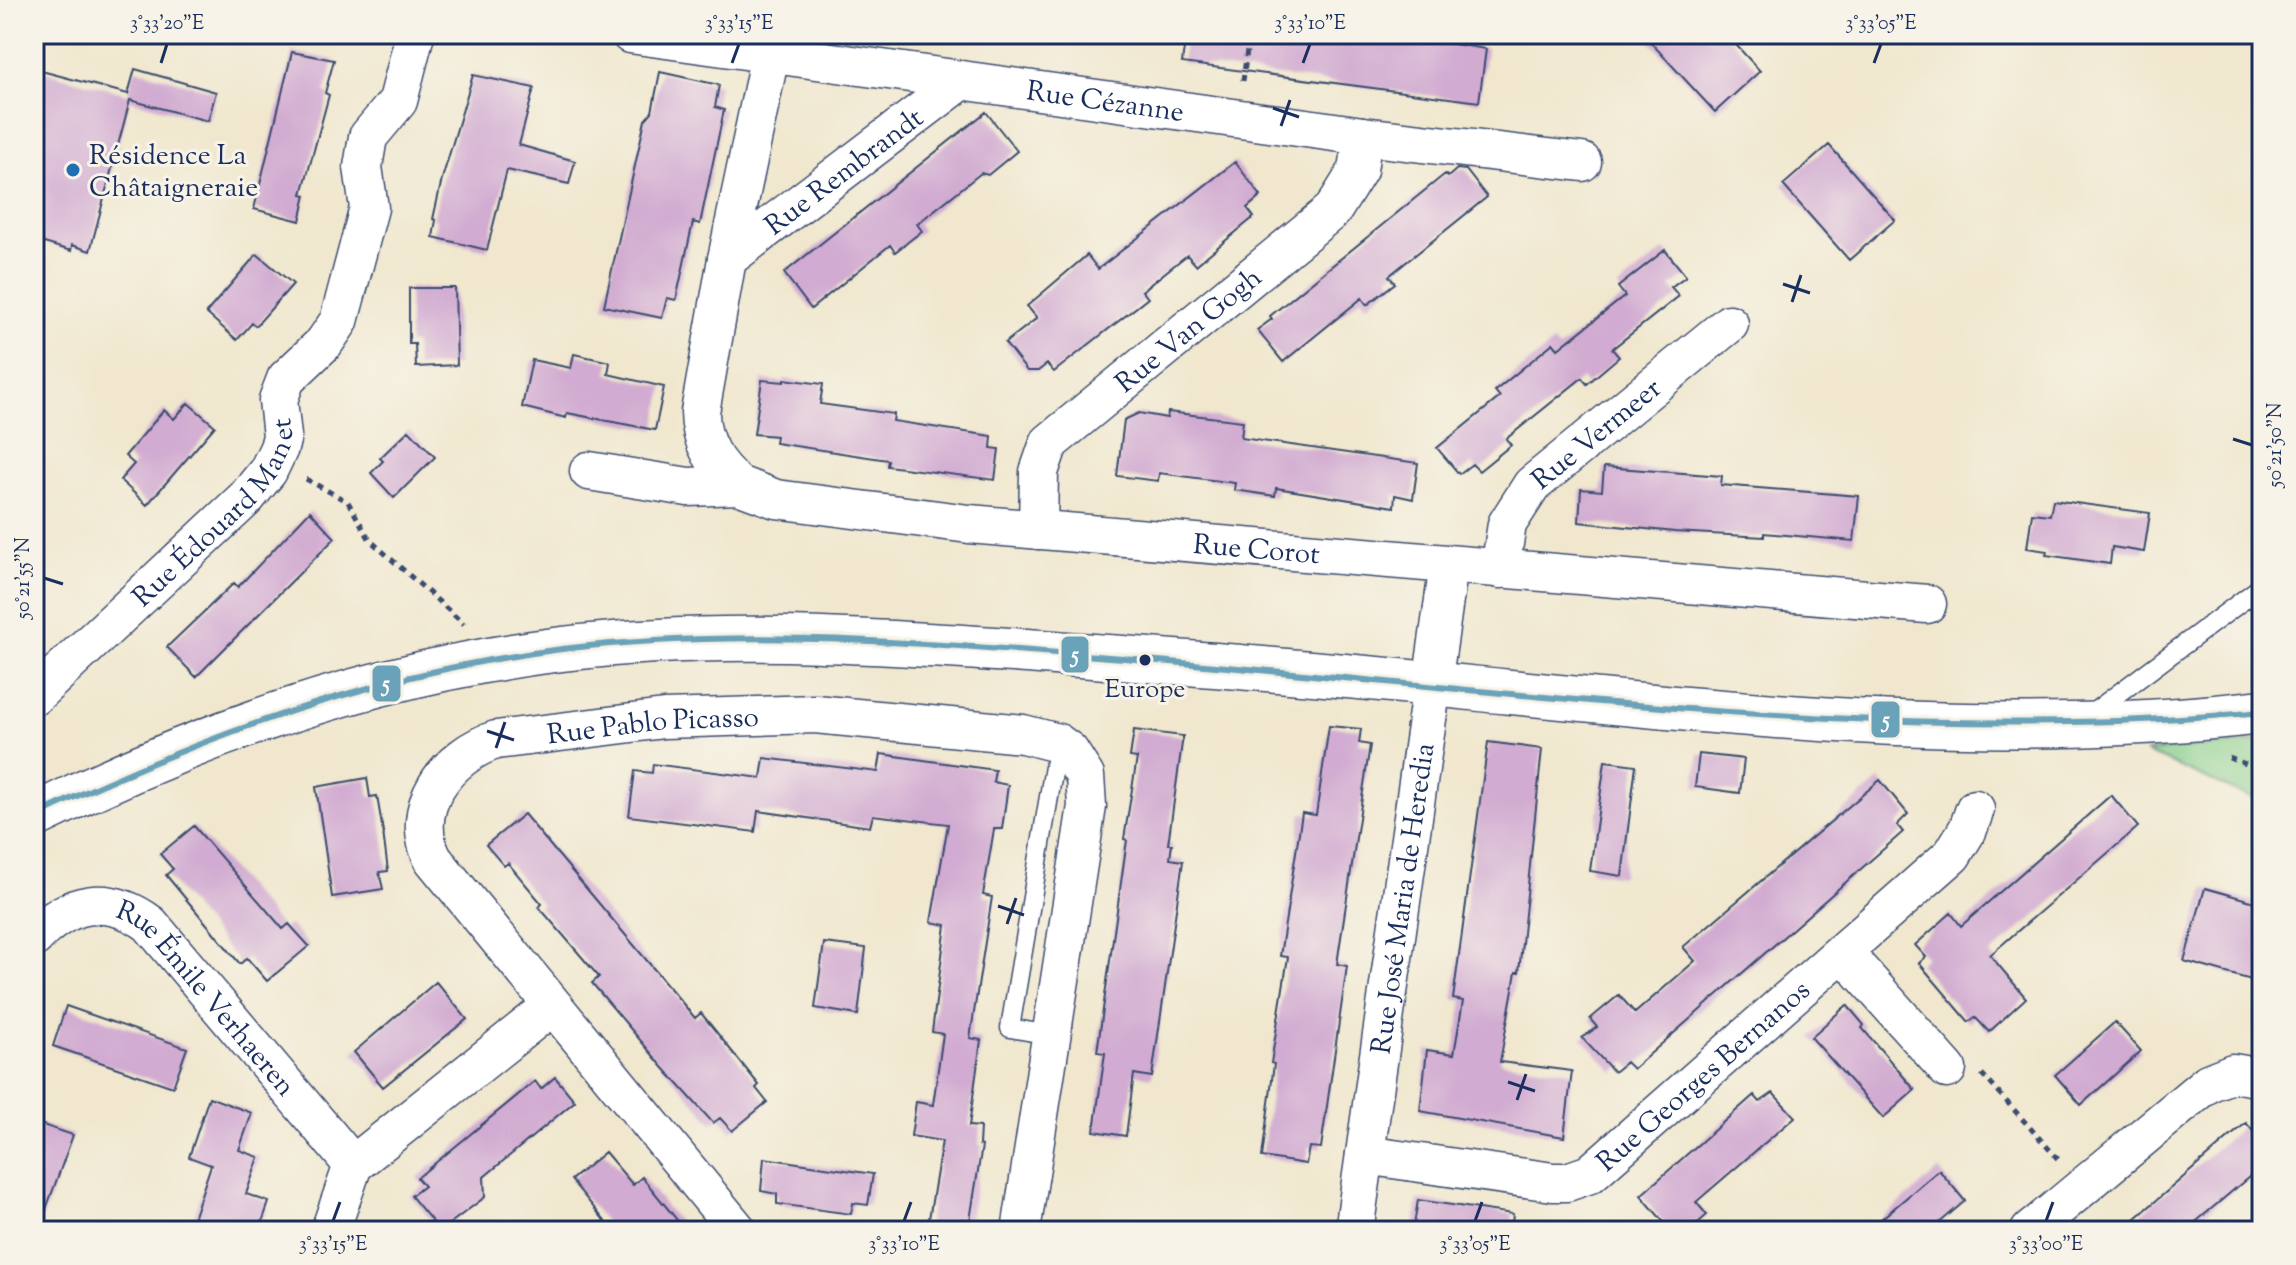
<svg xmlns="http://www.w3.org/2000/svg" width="2296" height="1265" viewBox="0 0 2296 1265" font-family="'Sorts Mill Goudy',serif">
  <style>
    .green { fill: #86ce8a; stroke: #507e74; stroke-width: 2 }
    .building { fill: #d1abd1 }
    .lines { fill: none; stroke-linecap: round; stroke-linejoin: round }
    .lane-casing { stroke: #3b4b6f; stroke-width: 21 }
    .street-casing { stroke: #3b4b6f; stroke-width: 41 }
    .secondary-casing { stroke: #3b4b6f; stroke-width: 47 }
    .path { stroke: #3b4b6f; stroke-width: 5; stroke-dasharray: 6 6; stroke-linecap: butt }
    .lane { stroke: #fff; stroke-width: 18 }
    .street { stroke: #fff; stroke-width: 38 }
    .secondary { stroke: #fff; stroke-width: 44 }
    .bus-1-casing { stroke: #f7f3e8; stroke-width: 12 }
    .bus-1 { stroke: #6aa2ba; stroke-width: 6 }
    .ticks { fill: none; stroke: #1b2f5e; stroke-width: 3 }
    .poi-dot { fill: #1f6fb2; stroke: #f7f3e8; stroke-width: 3 }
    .bus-dot { fill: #1b2f5e; stroke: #f7f3e8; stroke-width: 3 }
    .labels { text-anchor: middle; stroke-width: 6; stroke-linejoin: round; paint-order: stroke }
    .bus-label { font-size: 26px; fill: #1b2f5e; stroke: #f7f3e8 }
    .street-label { font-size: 28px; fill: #1b2f5e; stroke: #f7f3e8 }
    .poi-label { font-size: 28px; fill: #1b2f5e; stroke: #f7f3e8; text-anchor: start }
    .line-badge { stroke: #f7f3e8; stroke-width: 3 }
    .badge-label { font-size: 22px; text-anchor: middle; font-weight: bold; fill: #fff }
    .neatline { fill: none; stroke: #1b2f5e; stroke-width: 3 }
    .ticks-label { font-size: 20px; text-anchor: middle; fill: #1b2f5e }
  </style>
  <rect width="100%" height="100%" fill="#f7f3e8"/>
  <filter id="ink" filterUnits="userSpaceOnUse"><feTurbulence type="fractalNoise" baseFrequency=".0125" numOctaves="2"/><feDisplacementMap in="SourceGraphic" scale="16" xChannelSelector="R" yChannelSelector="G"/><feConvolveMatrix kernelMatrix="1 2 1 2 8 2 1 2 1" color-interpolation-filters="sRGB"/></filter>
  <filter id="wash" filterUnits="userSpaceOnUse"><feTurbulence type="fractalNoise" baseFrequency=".006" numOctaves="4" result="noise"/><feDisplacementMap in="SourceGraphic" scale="32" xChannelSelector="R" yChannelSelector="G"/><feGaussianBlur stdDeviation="1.8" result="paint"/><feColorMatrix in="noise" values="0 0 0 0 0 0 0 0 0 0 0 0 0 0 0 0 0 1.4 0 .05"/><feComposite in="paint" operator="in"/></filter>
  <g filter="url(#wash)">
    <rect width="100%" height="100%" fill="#f0e7ce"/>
    <path class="green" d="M2262 741V803L2145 752Z"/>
    <g id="blocks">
      <path class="building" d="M1186 34H1391L1486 49 1479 102 1182 63Z
        M1643 34H1726L1760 71 1715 112Z
        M292 52 334 60 325 93 329 95 302 194 306 195 300 221 254 209Z
        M34 69 128 94 135 69 216 92 208 121 130 100 90 251 72 245 71 251 34 240Z
        M660 72 719 85 715 107 724 110 700 224 693 222 676 300 667 298 662 318 604 306 645 120 652 112Z
        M473 75 534 88 519 145 575 161 569 184 507 170 487 250 433 237 436 220 433 219 442 179Z
        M986 112 1017 151 988 175 981 173 917 224 922 231 895 252 890 245 811 309 784 273Z
        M1829 145 1895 220 1849 260 1783 185Z
        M1235 162 1261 196 1247 208 1254 217 1196 265 1187 255 1142 291 1148 298 1054 372 1047 364 1038 371H1027L1005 343 1037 318 1027 306 1087 255 1098 269Z
        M1457 169 1466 170 1487 197 1389 276 1395 283 1367 305 1362 298 1283 362 1257 330 1272 319 1270 316 1445 174 1448 177Z
        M1665 250 1686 276 1671 287 1679 296 1612 349 1619 357 1587 384 1582 378 1506 439 1511 445 1479 471 1472 464 1459 474 1437 448 1500 397 1495 391 1553 343 1558 349 1625 296 1618 287Z
        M257 254 293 284 256 326 252 323 237 340 206 313Z
        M409 288H455L457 365 416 367 415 344H409Z
        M574 354 610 362 608 374 664 387 655 430 567 413 566 418 522 407 532 360 571 368Z
        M784 379 823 384 820 404 894 414 893 421 992 436 991 448 999 449 995 480 887 466 888 460 775 443 776 436 754 434 762 380 784 382Z
        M188 403 215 426 147 505 120 480 134 464 125 456 164 410 174 419Z
        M1168 412 1243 421 1241 438 1418 463 1413 499 1395 495 1394 507 1276 488 1275 496 1234 490 1235 483 1159 473 1158 481 1117 476 1124 420 1139 413 1167 418Z
        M409 430 435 457 394 498 371 473 383 461 380 458Z
        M1604 467 1722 476 1721 485 1859 496 1854 541 1764 533V537L1675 532 1579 522 1581 489 1602 491Z
        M2053 500 2150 513 2144 552 2112 547 2110 564 2046 555 2047 551 2027 548 2032 513 2050 515Z
        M310 511 335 538 196 677 167 647 234 583 238 587Z
        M1329 726 1361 729 1359 743 1370 745 1337 964 1347 966 1321 1148 1309 1147 1306 1164 1262 1157 1274 1064 1271 1063 1288 957 1280 956 1302 813 1316 815Z
        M1134 730 1183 736 1168 844H1172L1170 859 1183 861 1152 1077 1134 1074 1126 1136 1094 1131 1105 1053 1097 1052 1127 840 1124 839 1137 758 1130 757Z
        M1488 742 1542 749 1519 972H1516L1500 1062 1572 1071 1564 1137 1420 1111 1427 1050 1454 1054 1463 1001 1453 999Z
        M881 754 995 770 993 782 1008 785 1002 829H994L983 895 992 897 970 1038 981 1040 969 1126 980 1127 979 1145 982 1146 970 1220 961 1219 960 1231H927L942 1141 911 1136 916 1102 933 1105 943 1034 932 1032 946 925 931 922 948 824 873 815 870 827 758 811 755 832 629 816 635 771 652 773 653 764 761 778 764 758 878 772Z
        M1699 754 1744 759 1740 793 1695 787Z
        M1605 761 1636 765 1622 876 1590 871Z
        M367 778 370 797 377 796 383 832 388 871 379 872 383 889 332 897 316 787Z
        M1880 780 1908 814 1897 825 1903 832 1633 1069 1626 1062 1614 1072 1582 1038 1597 1027 1590 1019 1619 995 1635 1013 1695 961 1683 947Z
        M2111 795 2138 827 1990 955 2026 998 1989 1032 1975 1017 1969 1022 1919 963 1926 957 1915 945 1951 913 1961 926Z
        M524 814 695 1018 701 1013 759 1085 756 1088 767 1102 732 1131 720 1118 713 1123 662 1066 592 983 599 977 539 907 542 904 508 863 504 866 486 845Z
        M194 826 283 929 289 924 309 946 267 981 247 958 240 964 166 875 173 869 160 854Z
        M2205 888 2262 904V983L2184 961Z
        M824 943 866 948 858 1015 815 1008Z
        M436 982 467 1019 383 1087 354 1052Z
        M1847 1005 1864 1025 1862 1028 1915 1090 1883 1118 1811 1037Z
        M66 1006 187 1048 173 1087 53 1046Z
        M2115 1022 2141 1051 2081 1105 2055 1075Z
        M555 1077 575 1101 484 1177 485 1197 440 1231 411 1196 424 1186 417 1178 535 1081 541 1089Z
        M1773 1093 1795 1117 1696 1202 1707 1215 1689 1231H1671L1641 1195 1754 1095 1760 1102Z
        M209 1097 252 1113 239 1150 259 1157 246 1194 269 1202 259 1231H189L211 1165 189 1157Z
        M34 1122 73 1135 38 1231H34Z
        M2246 1123 2262 1141V1166L2185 1231H2121Z
        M605 1152 633 1185 642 1177 686 1231H613L571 1180Z
        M764 1158 873 1174 868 1205 853 1203 851 1214 777 1204V1194L761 1191Z
        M1939 1170 1965 1201 1930 1231H1867Z
        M1418 1200 1513 1214 1511 1231H1413Z"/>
    </g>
  </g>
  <g filter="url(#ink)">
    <use href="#blocks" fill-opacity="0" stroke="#3b4b6f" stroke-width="2"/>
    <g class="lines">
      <defs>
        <path id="lane" d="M2090 715 2262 586
          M1050 1035 1010 1028 1058 743"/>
        <g id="street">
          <path id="s1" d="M630 34 1363 136 1582 162"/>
          <path id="s2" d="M727 259 961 81"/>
          <path id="s3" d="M589 471 688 487 738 485 776 499 969 524 1927 604"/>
          <path d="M738 485C715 465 700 443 700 412L727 259 770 55"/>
          <path id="s4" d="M1038 530 1039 472 1049 443 1333 210 1358 170 1363 136"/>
          <path id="s5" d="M1500 569 1507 524 1532 485 1729 324"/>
          <path id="s6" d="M34 696 246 498 268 471 279 448 282 436 278 400 286 379 324 343 339 321 369 208 363 167 368 137 398 101 415 34"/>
          <path id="s7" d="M34 938C68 901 108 893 150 924L353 1165"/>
          <path d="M1843 952 1947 1069"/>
          <path id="s8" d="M1365 1155 1553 1182H1567L1590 1174 1952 855 1968 829 1975 809"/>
          <path d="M330 1231 353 1165 552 1006"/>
          <path id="s9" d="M738 1231 433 859C407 809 447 755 496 740L664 719 815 714 1023 734 1058 743 1069 751 1085 776 1087 806 1021 1231"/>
          <path id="s10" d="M1354 1231 1449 565"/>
          <path d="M2030 1231 2208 1083 2233 1073 2262 1078"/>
        </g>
        <path id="secondary" d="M34 816C199 734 379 671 562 649 718 630 871 641 1027 651 1178 662 1330 673 1480 689 1741 715 2001 743 2262 712"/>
      </defs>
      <use href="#lane" class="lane-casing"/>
      <use href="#street" class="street-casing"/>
      <use href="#secondary" class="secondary-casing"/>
      <path class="path" d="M1243 81 1249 34
        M306 479 348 502 370 540 464 624
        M2229 758 2262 770
        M1982 1074 2058 1159"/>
      <use href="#lane" class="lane"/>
      <use href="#street" class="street"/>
      <use href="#secondary" class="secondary"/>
      <defs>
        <path id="bus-1" d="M34 816C202 736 377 672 562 649 735 628 911 642 1084 655 1476 684 1868 748 2262 712"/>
      </defs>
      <use href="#bus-1" class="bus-1-casing"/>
      <use href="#bus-1" class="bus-1"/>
    </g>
  </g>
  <path class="ticks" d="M161 63 167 44M732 63 739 44M1303 63 1310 44M1874 63 1881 44M1273 108 1299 117M1281 126 1290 100M1783 284 1810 293M1792 302 1801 275M2233 439 2252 445M44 578 63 584M487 731 514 740M496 748 505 722M998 906 1024 915M1007 924 1016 898M1508 1082 1535 1091M1517 1100 1526 1074M333 1221 340 1202M904 1221 911 1202M1475 1221 1482 1202M2046 1221 2053 1202"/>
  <circle class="poi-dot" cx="73" cy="170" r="8"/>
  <circle class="bus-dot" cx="1145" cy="660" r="7"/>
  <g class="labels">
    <g class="bus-label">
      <text x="1145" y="697">Europe</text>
    </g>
    <g class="street-label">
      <text dy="10" stroke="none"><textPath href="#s1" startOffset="480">Rue Cézanne</textPath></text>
      <text dy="10" stroke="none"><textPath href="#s2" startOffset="146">Rue Rembrandt</textPath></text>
      <text dy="10" stroke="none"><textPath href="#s4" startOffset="268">Rue Van Gogh</textPath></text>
      <text dy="10" stroke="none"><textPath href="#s5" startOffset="174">Rue Vermeer</textPath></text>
      <text dy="10" stroke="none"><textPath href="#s6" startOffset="260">Rue Édouard Manet</textPath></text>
      <text dy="10" stroke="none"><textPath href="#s3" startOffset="674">Rue Corot</textPath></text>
      <text dy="10" stroke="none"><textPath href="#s9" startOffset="792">Rue Pablo Picasso</textPath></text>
      <text dy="10" stroke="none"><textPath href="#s10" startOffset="336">Rue José Maria de Heredia</textPath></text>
      <text dy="10" stroke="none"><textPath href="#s7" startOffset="222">Rue Émile Verhaeren</textPath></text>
      <text dy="10" stroke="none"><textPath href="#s8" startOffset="378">Rue Georges Bernanos</textPath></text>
    </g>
    <g class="poi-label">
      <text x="89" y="164">Résidence La<tspan x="89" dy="32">Châtaigneraie</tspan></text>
    </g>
  </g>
  <g class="line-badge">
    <rect x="1060" y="635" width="30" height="39" rx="8" fill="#6aa2ba"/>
    <rect x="371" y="664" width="31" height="39" rx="8" fill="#6aa2ba"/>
    <rect x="1870" y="700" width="31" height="39" rx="8" fill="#6aa2ba"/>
  </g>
  <g class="badge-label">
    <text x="1075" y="662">5</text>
    <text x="386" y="691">5</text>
    <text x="1886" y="727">5</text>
  </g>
  <rect width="2296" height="1265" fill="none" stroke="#f7f3e8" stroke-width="88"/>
  <rect x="44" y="44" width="2208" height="1177" class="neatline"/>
  <g class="ticks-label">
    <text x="167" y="29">3°33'20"E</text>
    <text x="739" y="29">3°33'15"E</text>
    <text x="1310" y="29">3°33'10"E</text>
    <text x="1881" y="29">3°33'05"E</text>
    <text transform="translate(2274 445) rotate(-90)" y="7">50°21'50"N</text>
    <text transform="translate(22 578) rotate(-90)" y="7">50°21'55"N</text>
    <text x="333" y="1250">3°33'15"E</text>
    <text x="904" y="1250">3°33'10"E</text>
    <text x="1475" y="1250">3°33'05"E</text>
    <text x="2046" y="1250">3°33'00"E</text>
  </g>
</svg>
